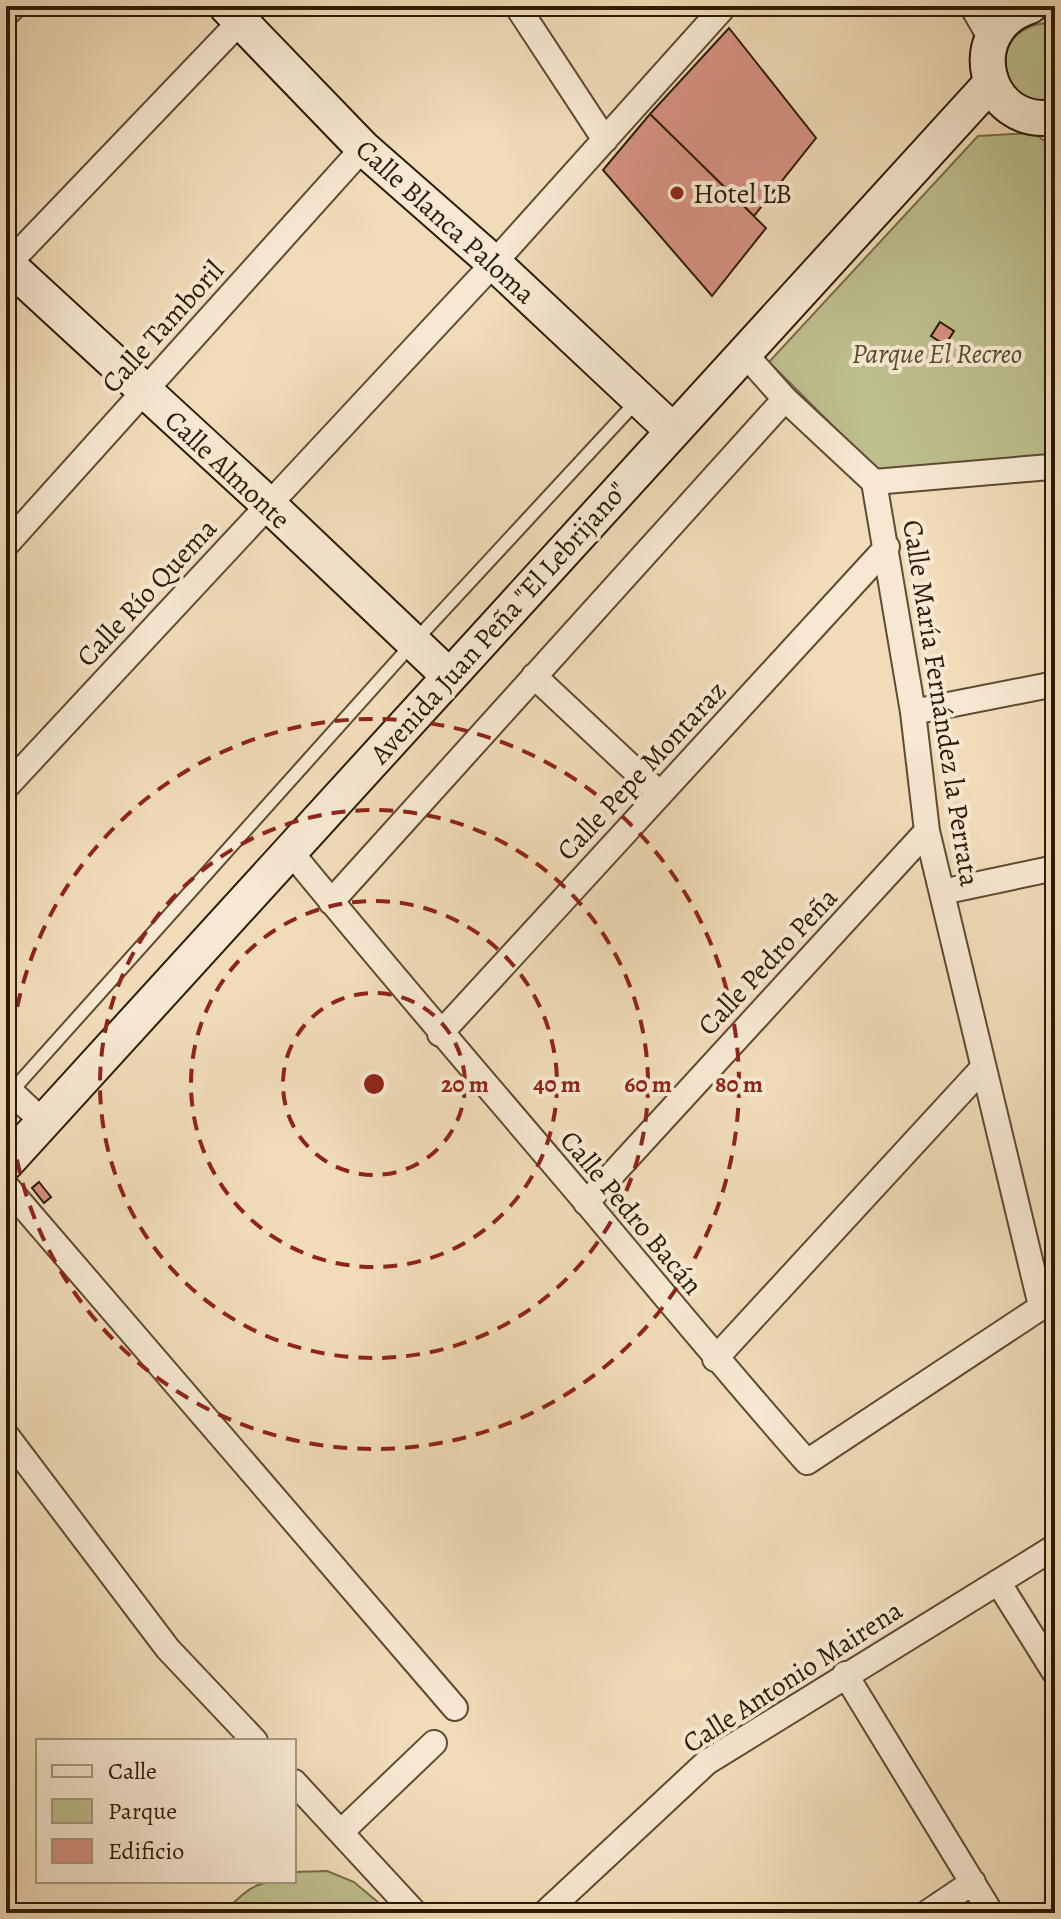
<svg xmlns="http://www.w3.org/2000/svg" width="1061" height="1919" viewBox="0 0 1061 1919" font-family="Alegreya,serif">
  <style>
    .green { fill: #bdbf8d; stroke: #756d48; stroke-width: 2 }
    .building { fill: #d69281; stroke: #2d1b03; stroke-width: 2 }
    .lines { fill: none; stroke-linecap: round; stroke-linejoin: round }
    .lane-casing { stroke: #5e4b30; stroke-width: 16 }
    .street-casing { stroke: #5e4b30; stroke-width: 28 }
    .secondary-casing { stroke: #2d1b03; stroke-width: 38 }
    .lane { stroke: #f6e8d2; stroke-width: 12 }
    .street { stroke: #f6e8d2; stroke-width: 24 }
    .secondary { stroke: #f6e8d2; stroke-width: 34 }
    .ring { fill: none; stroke: #8f2418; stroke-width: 4; stroke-dasharray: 14 10 }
    .poi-dot { fill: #8f2418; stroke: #f6e8d2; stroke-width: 3 }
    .labels { text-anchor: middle; stroke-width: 8; stroke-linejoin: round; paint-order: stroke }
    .poi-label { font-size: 28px; fill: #2d1b03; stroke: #f6e8d2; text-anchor: start }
    .street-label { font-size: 28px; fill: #2d1b03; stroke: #f6e8d2 }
    .park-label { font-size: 28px; font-style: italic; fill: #584c2c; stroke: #f6e8d2 }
    .centre { fill: #8f2418; stroke: #f6e8d2; stroke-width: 4 }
    .ring-label { font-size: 24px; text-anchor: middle; font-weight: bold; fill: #8f2418; stroke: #f6e8d2; stroke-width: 8; stroke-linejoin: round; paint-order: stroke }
  </style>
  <rect width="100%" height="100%" fill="#f1dcb9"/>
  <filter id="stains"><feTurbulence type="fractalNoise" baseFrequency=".0025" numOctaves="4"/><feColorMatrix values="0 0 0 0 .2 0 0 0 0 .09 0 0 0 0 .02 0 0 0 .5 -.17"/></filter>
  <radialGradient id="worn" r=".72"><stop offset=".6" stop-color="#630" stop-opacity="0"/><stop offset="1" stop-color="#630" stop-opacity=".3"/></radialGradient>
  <path class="green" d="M1045 23 1055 25V99C1002 114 981 31 1045 23Z
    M1034 133 1055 149V463L881 474 769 362 978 136Z
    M327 1871 354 1882 379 1903 368 1913H223C251 1886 254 1881 294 1881V1872Z"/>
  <path class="building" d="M729 28 816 138 754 216 650 114Z
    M650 114 766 228 712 296 603 170Z
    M940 322 954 331 945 345 931 336Z
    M39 1182 51 1197 44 1203 32 1188Z"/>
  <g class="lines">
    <defs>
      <path id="lane" d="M10 1093 413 643 637 401"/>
      <path id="street" d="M517 6 605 140
        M972 6 991 39
        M6 14 14 6
        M8 264 255 6
        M744 353 785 399 874 482 1050 467 1055 470
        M874 482 913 712 927 831 1041 1306
        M6 545 363 148
        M534 676 660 794
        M913 712 1055 684
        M6 787 494 263 722 9 720 6
        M290 851C387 970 488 1086 587 1203 660 1290 732 1377 807 1462L1055 1298
        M942 892 1055 868
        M331 902 785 399
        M440 1034 887 547
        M6 1087 43 1122
        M6 1186 455 1708
        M586 1203 927 831
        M715 1359 982 1069
        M6 1435 168 1649 255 1741
        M998 1582 1055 1673
        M845 1674 991 1913
        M294 1782 415 1913
        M341 1832 434 1743
        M545 1913 707 1762 1055 1547
        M927 1913 973 1882"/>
      <path id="secondary" d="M226 6 363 148 494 263 672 430
        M1030 6C960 28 983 129 1055 117
        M6 263 268 504 449 676
        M6 1163 991 83"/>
    </defs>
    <use href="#lane" class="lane-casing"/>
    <use href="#street" class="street-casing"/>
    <use href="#secondary" class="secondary-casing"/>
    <use href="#lane" class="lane"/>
    <use href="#street" class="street"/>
    <use href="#secondary" class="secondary"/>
  </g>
  <g class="ring">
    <circle cx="374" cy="1084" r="91"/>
    <circle cx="374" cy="1084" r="183"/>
    <circle cx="374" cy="1084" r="274"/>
    <circle cx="374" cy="1084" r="365"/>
  </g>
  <circle class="poi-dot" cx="677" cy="193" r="8"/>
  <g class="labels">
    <g class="poi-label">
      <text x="693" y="203">Hotel LB</text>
    </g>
    <g class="street-label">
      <text transform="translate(446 221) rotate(42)" y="10">Calle Blanca Paloma</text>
      <text transform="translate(162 326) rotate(-48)" y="10">Calle Tamboril</text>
      <text transform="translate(228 469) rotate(43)" y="10">Calle Almonte</text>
      <text transform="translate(146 592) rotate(-47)" y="10">Calle Río Quema</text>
      <text transform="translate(498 622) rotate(-48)" y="10">Avenida Juan Peña "El Lebrijano"</text>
      <text transform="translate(942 703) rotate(81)" y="10">Calle María Fernández la Perrata</text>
      <text transform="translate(641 770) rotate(-47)" y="10">Calle Pepe Montaraz</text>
      <text transform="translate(767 961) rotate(-47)" y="10">Calle Pedro Peña</text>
      <text transform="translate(632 1212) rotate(50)" y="10">Calle Pedro Bacán</text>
      <text transform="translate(792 1676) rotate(-33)" y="10">Calle Antonio Mairena</text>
    </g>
    <g class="park-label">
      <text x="937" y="363">Parque El Recreo</text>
    </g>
  </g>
  <circle cx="374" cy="1084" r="12" class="centre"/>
  <g class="ring-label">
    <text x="465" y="1092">20 m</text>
    <text x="557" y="1092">40 m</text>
    <text x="648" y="1092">60 m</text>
    <text x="739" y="1092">80 m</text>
  </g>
  <rect width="1061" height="1919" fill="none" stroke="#f1dcb9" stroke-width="32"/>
  <rect x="8" y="8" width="1045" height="1903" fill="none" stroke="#2d1b03" stroke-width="4"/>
  <rect x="16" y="16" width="1029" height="1887" fill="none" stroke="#2d1b03" stroke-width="2"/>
  <rect x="36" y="1739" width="260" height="144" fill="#f6e8d2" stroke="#a6967f" stroke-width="2"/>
  <rect x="52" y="1765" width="40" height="12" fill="#f6e8d2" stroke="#a6967f" stroke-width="2"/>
  <text x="108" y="1779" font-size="24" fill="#2d1b03">Calle</text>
  <rect x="52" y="1799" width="40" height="24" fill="#bdbf8d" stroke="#a6967f" stroke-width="2"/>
  <text x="108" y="1819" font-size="24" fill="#2d1b03">Parque</text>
  <rect x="52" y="1839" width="40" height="24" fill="#d69281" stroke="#a6967f" stroke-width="2"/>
  <text x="108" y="1859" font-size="24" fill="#2d1b03">Edificio</text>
  <rect width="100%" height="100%" filter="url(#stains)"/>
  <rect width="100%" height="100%" fill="url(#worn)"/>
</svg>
